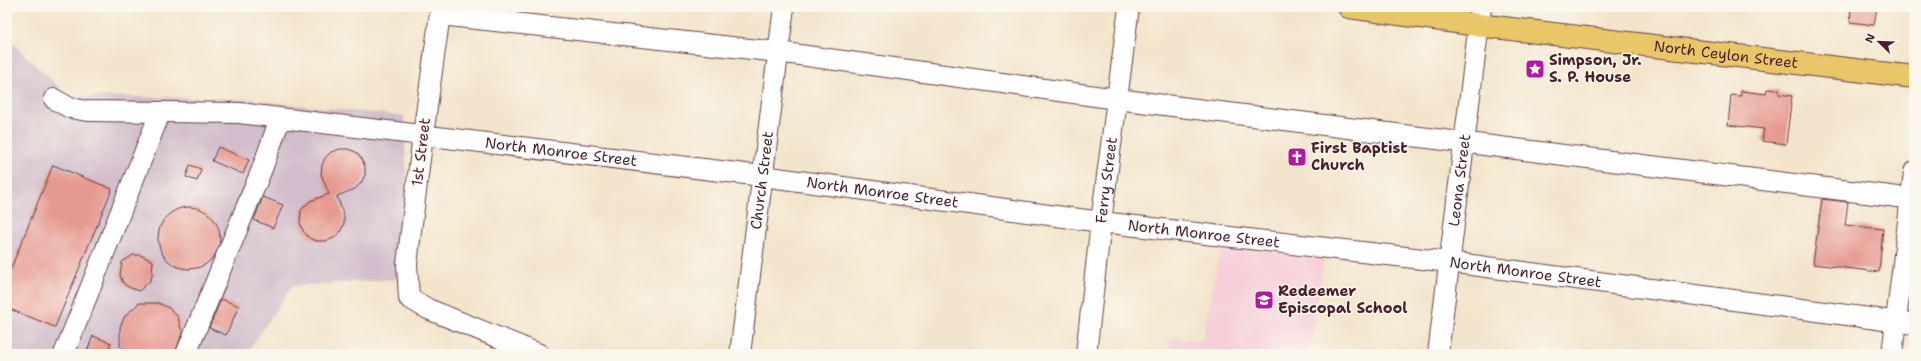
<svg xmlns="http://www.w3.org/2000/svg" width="1921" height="361" viewBox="0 0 1921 361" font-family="'Shantell Sans',sans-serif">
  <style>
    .built { fill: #f6cfd9 }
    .industrial { fill: #d1bdcb }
    .building { fill: #e69b92 }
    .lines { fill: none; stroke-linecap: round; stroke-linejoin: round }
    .minor-casing { stroke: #633d43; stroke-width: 22 }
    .major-casing { stroke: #633d43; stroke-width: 24 }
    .minor { stroke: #fff; stroke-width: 20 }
    .major { stroke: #e9c769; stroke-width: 22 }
    .labels { text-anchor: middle; stroke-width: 3; stroke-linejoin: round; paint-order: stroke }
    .street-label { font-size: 15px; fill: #4a1f2b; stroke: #fbf7ec }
    .poi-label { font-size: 15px; font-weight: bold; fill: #4a1f2b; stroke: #fbf7ec; text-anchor: start }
  </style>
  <rect width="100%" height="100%" fill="#fbf7ec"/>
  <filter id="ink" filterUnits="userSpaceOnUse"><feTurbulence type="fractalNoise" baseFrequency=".025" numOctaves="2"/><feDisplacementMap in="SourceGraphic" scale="8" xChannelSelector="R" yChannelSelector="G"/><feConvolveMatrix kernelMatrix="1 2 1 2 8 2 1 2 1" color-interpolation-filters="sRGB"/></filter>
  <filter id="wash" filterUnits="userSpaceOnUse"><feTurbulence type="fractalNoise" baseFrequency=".012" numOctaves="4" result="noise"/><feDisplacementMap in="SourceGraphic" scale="16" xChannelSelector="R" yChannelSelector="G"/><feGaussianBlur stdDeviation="0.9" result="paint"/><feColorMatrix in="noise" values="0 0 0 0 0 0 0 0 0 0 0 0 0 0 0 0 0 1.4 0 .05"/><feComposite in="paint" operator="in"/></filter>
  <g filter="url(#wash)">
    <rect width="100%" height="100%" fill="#f3e5cb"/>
    <path class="built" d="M1221 245 1324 260 1309 354H1168L1170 339 1202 341Z"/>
    <path class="industrial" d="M11 42 70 98 92 96 238 99 404 116 407 195 398 279 292 286 246 354H7V64Z"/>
    <g id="blocks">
      <path class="building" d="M1851 7H1877L1874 25 1850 22Z
        M1767 89 1779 90V94L1792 96 1786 144 1762 141 1764 129 1728 125 1731 95 1741 96V91L1766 94Z
        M218 147 249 160 243 174 212 161Z
        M340 149H348L356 152 362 159 365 167V175L361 183 355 189 337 196 344 216V224L340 232 334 238 326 241H317L309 238 303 231 300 223 301 210 310 201 329 194 321 174 322 165 325 158 331 152Z
        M53 165 112 189 55 327 7 308V278Z
        M190 165 201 169 197 181 186 177Z
        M263 197 283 205 273 228 254 220Z
        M1822 199 1848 202 1845 225 1883 229 1879 272 1813 264Z
        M158 238a31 31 0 1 1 62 0a31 31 0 1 1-62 0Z
        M133 255H140L153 261 152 276 150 281 139 291 126 286 122 281 120 275 122 262Z
        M221 299 239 306 226 335 209 328Z
        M139 303H158L169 308 178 317 182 333 175 354H127L120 346V327L125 316Z
        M93 336 111 343 106 354H86Z"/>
    </g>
  </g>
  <g filter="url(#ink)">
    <use href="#blocks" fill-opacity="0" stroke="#633d43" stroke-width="1"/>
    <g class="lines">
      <defs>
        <g id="minor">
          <path d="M441 7 423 135 407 264 409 298 428 309 539 354"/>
          <path d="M440 15 778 52 1117 99 1914 199"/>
          <path id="s1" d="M54 99 70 108 88 111 239 113 762 176 1101 222 1449 262 1914 324"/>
          <path d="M64 354 160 113"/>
          <path d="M186 354 262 169 280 119"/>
          <path id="s2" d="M740 354 784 7"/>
          <path id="s3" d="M1086 354 1101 222 1129 7"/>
          <path id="s4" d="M1438 354 1481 7"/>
          <path d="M1892 354 1914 172"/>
        </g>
        <g id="major">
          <path id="s5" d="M1349 7 1478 25 1914 77"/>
        </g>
      </defs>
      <use href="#minor" class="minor-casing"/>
      <use href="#major" class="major-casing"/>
      <use href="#minor" class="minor"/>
      <use href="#major" class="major"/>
    </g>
  </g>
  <defs>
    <symbol id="sight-square" viewBox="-11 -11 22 22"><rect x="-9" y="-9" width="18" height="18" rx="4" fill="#b5179e" stroke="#fbf7ec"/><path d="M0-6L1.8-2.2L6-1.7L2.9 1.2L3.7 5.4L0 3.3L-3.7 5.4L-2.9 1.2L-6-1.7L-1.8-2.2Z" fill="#fff"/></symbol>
    <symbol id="church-square" viewBox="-11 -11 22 22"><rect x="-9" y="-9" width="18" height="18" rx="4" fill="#b5179e" stroke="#fbf7ec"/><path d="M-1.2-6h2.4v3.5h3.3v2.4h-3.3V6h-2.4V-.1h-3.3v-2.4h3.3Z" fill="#fff"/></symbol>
    <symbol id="school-square" viewBox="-11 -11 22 22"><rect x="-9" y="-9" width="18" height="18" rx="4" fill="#b5179e" stroke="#fbf7ec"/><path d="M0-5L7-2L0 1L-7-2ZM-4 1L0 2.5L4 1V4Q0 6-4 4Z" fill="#fff"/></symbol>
  </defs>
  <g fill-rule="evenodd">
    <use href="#sight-square" x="1524" y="58" width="22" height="22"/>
    <use href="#church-square" x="1286" y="146" width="22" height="22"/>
    <use href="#school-square" x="1253" y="289" width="22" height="22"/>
  </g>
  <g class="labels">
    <g class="street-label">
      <text dy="5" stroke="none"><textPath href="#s5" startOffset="380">North Ceylon Street</textPath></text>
      <text transform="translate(421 152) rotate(-83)" y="5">1st Street</text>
      <text dy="5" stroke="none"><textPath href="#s1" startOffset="512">North Monroe Street</textPath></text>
      <text dy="5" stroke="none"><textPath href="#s2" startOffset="175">Church Street</textPath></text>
      <text dy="5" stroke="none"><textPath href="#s3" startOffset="175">Ferry Street</textPath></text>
      <text dy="5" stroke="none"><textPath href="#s4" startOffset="175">Leona Street</textPath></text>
      <text dy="5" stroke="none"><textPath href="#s1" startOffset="836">North Monroe Street</textPath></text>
      <text dy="5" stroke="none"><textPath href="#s1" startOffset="1160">North Monroe Street</textPath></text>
      <text dy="5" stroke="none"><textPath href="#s1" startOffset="1484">North Monroe Street</textPath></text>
    </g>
    <g class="poi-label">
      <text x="1549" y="65">Simpson, Jr.<tspan x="1549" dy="17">S. P. House</tspan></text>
      <text x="1311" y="153">First Baptist<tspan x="1311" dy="17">Church</tspan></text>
      <text x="1278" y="296">Redeemer<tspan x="1278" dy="17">Episcopal School</tspan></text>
    </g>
  </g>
  <rect width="1921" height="361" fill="none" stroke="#fbf7ec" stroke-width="24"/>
  <g transform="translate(1879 42) rotate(293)" stroke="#fbf7ec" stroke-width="3" paint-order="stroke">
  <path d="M0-3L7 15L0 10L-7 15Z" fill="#4a1f2b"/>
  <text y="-6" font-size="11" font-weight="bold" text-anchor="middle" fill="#4a1f2b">N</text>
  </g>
</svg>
